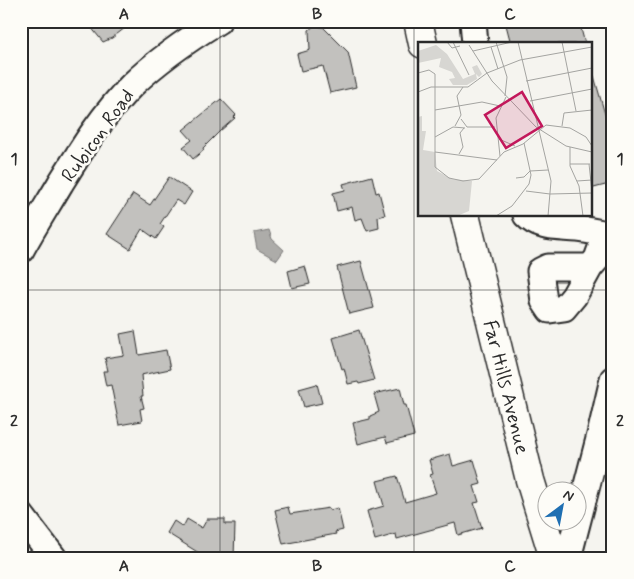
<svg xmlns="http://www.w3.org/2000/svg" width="634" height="579" viewBox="0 0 634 579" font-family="Mynerve,sans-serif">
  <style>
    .water { fill: #adaca9; stroke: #797877 }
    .building { fill: #c2c1be; stroke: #2b2b2b }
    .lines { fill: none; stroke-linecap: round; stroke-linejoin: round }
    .minor-casing { stroke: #2b2b2b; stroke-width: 29 }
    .major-casing { stroke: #2b2b2b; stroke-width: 31 }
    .minor { stroke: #fdfcf7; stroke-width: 25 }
    .major { stroke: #fdfcf7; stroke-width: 28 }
    .grid { fill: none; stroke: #2b2b2b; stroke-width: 1; stroke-opacity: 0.55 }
    .labels { text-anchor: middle; stroke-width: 5; stroke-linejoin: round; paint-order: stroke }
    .street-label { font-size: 20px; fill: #2b2b2b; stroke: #fdfcf7 }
    .inset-road { fill: none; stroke: #a4a4a1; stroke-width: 1 }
    .view { fill: #c2185b; fill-opacity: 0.15; stroke: #c2185b; stroke-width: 2.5 }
    .inset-edge { fill: none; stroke: #2b2b2b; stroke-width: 2.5 }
    .neatline { fill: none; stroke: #2b2b2b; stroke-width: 2 }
    .grid-label { font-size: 16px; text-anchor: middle; font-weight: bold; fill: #2b2b2b }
  </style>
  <rect width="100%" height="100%" fill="#f5f4ef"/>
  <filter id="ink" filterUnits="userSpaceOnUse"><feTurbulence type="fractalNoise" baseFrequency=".02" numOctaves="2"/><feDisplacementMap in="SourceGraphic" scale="10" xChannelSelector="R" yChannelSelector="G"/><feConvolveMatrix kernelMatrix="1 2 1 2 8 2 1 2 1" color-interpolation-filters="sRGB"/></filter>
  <g filter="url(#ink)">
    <path class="water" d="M269 230 272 239 284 250 277 260 257 249 254 233Z"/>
    <path class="building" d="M86 21H134L112 38 103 42Z
      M505 21H579L585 44H511Z
      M314 26 323 27 348 52 356 87 330 93 323 66 301 71 297 54 310 50 309 30Z
      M594 76 613 142V183L590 189V77Z
      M221 99 236 115 234 117 235 118 220 131 203 148 204 150 193 159 183 147 192 140 183 130Z
      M372 176 376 193 379 192 385 215 378 217 379 228 367 231 362 218 355 220 352 207 337 211 333 193 345 190 343 184Z
      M169 177 192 192 184 205 176 200 160 224 164 227 156 239 142 229 130 249 107 234 133 194 150 205Z
      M361 261 374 308 349 314 337 267Z
      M305 266 310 284 292 288 288 271Z
      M359 330 374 380 359 384 358 382 348 384 344 368 342 369 333 338Z
      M135 331 139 355 166 350 170 369 141 375 143 396H141L144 408 140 409 142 421 119 425 111 385 106 386 103 371H108L105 358 124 355 120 334Z
      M317 384 322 403 304 407 299 389Z
      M400 388 404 405H406L414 436 387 443 385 437 358 444 353 423 370 419V416L379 412 374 394Z
      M450 454 453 466 474 460 481 484 474 486 479 502 474 503 482 528 458 535 455 523 397 539 396 534 375 540 367 511 384 506 377 481 397 476 405 502 436 493 430 475 433 474 429 460Z
      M288 507 290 514 329 508 330 510 338 508 343 530 335 532 336 534 283 544 275 510Z
      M187 519 202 528 207 519H225V524H235L234 558H207L167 533 174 521 183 527Z"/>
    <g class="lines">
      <defs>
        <path id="minor" d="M473 21 475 44
          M526 215C540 230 559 227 578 229 589 230 601 233 613 235
          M21 250C33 228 47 206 60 184 81 150 103 114 132 85 158 60 187 40 218 21
          M590 267H548L540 271 544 301 550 310 564 308 574 296 590 267 597 259 606 234
          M21 515 54 558
          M568 558 600 435 613 379"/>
        <path id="major" d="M418 21 423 44
          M465 215 530 480 554 558"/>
      </defs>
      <use href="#minor" class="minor-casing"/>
      <use href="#major" class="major-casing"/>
      <use href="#minor" class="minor"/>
      <use href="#major" class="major"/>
    </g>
  </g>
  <path class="grid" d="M220 21V558M414 21V558M21 290H613"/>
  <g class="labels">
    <g class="street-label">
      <text transform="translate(97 135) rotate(-54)" y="7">Rubicon Road</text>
      <text transform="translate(507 387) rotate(76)" y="7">Far Hills Avenue</text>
    </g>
  </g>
  <g transform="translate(418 42)">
    <rect width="174" height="174" fill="#f5f4ef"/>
    <path d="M18 3 29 12 45 37 57 32 54 25 59 23 64 32 61 35 58 32 59 37 49 43H35L31 37 37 36 34 30 21 25 23 16 0 21V9ZM4 74V89H8L5 108 17 110 19 129 34 137 54 139 51 169 39 174H0V75Z" fill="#d7d6d2"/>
    <path class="inset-road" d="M29 0 34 6 42 4M35 0 51 33M78 0 89 35 87 54M100 0 133 139 130 174M144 0 158 69M51 3 74 39 118 85 148 104 174 110M73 5 80 27M55 9 94 0M0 31 11 28 17 32V125L31 136 45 139 61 137 86 110 105 102 128 83 152 86 168 95 174 104M69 31 102 18 174 5M108 39 174 26M0 50 13 45H50L69 31M112 59 174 47M17 68 64 60 82 64M43 77 49 85H77M37 84 43 73 39 54 45 45M144 84 146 71 174 68M17 95 35 85 47 86M81 97 97 104M152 105V124L161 144 165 174M17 110 79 118M41 112 45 105 42 91 46 86M82 114 78 76 88 55M152 122H172M171 122 174 150M98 136 106 135 112 129 130 128M159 139 174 138M108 149 132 152 174 151M78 174 94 164 111 142 113 133 106 101"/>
    <path class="view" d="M104 50 124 84 88 106 67 73Z"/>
    <rect width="174" height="174" class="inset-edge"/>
  </g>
  <rect width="634" height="579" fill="none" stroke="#fdfcf7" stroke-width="55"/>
  <g transform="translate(562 506) rotate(32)"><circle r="24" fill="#fdfcf7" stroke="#a9a8a5"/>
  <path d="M0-4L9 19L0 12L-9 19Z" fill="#1f6fb2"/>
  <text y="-8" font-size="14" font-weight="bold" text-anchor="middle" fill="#2b2b2b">N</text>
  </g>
  <rect x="28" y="28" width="578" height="524" class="neatline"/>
  <g class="grid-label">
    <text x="124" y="19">A</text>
    <text x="317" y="19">B</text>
    <text x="510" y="19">C</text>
    <text x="14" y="164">1</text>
    <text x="620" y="164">1</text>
    <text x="14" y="426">2</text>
    <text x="620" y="426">2</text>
    <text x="124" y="571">A</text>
    <text x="317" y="571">B</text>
    <text x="510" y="571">C</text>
  </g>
</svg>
